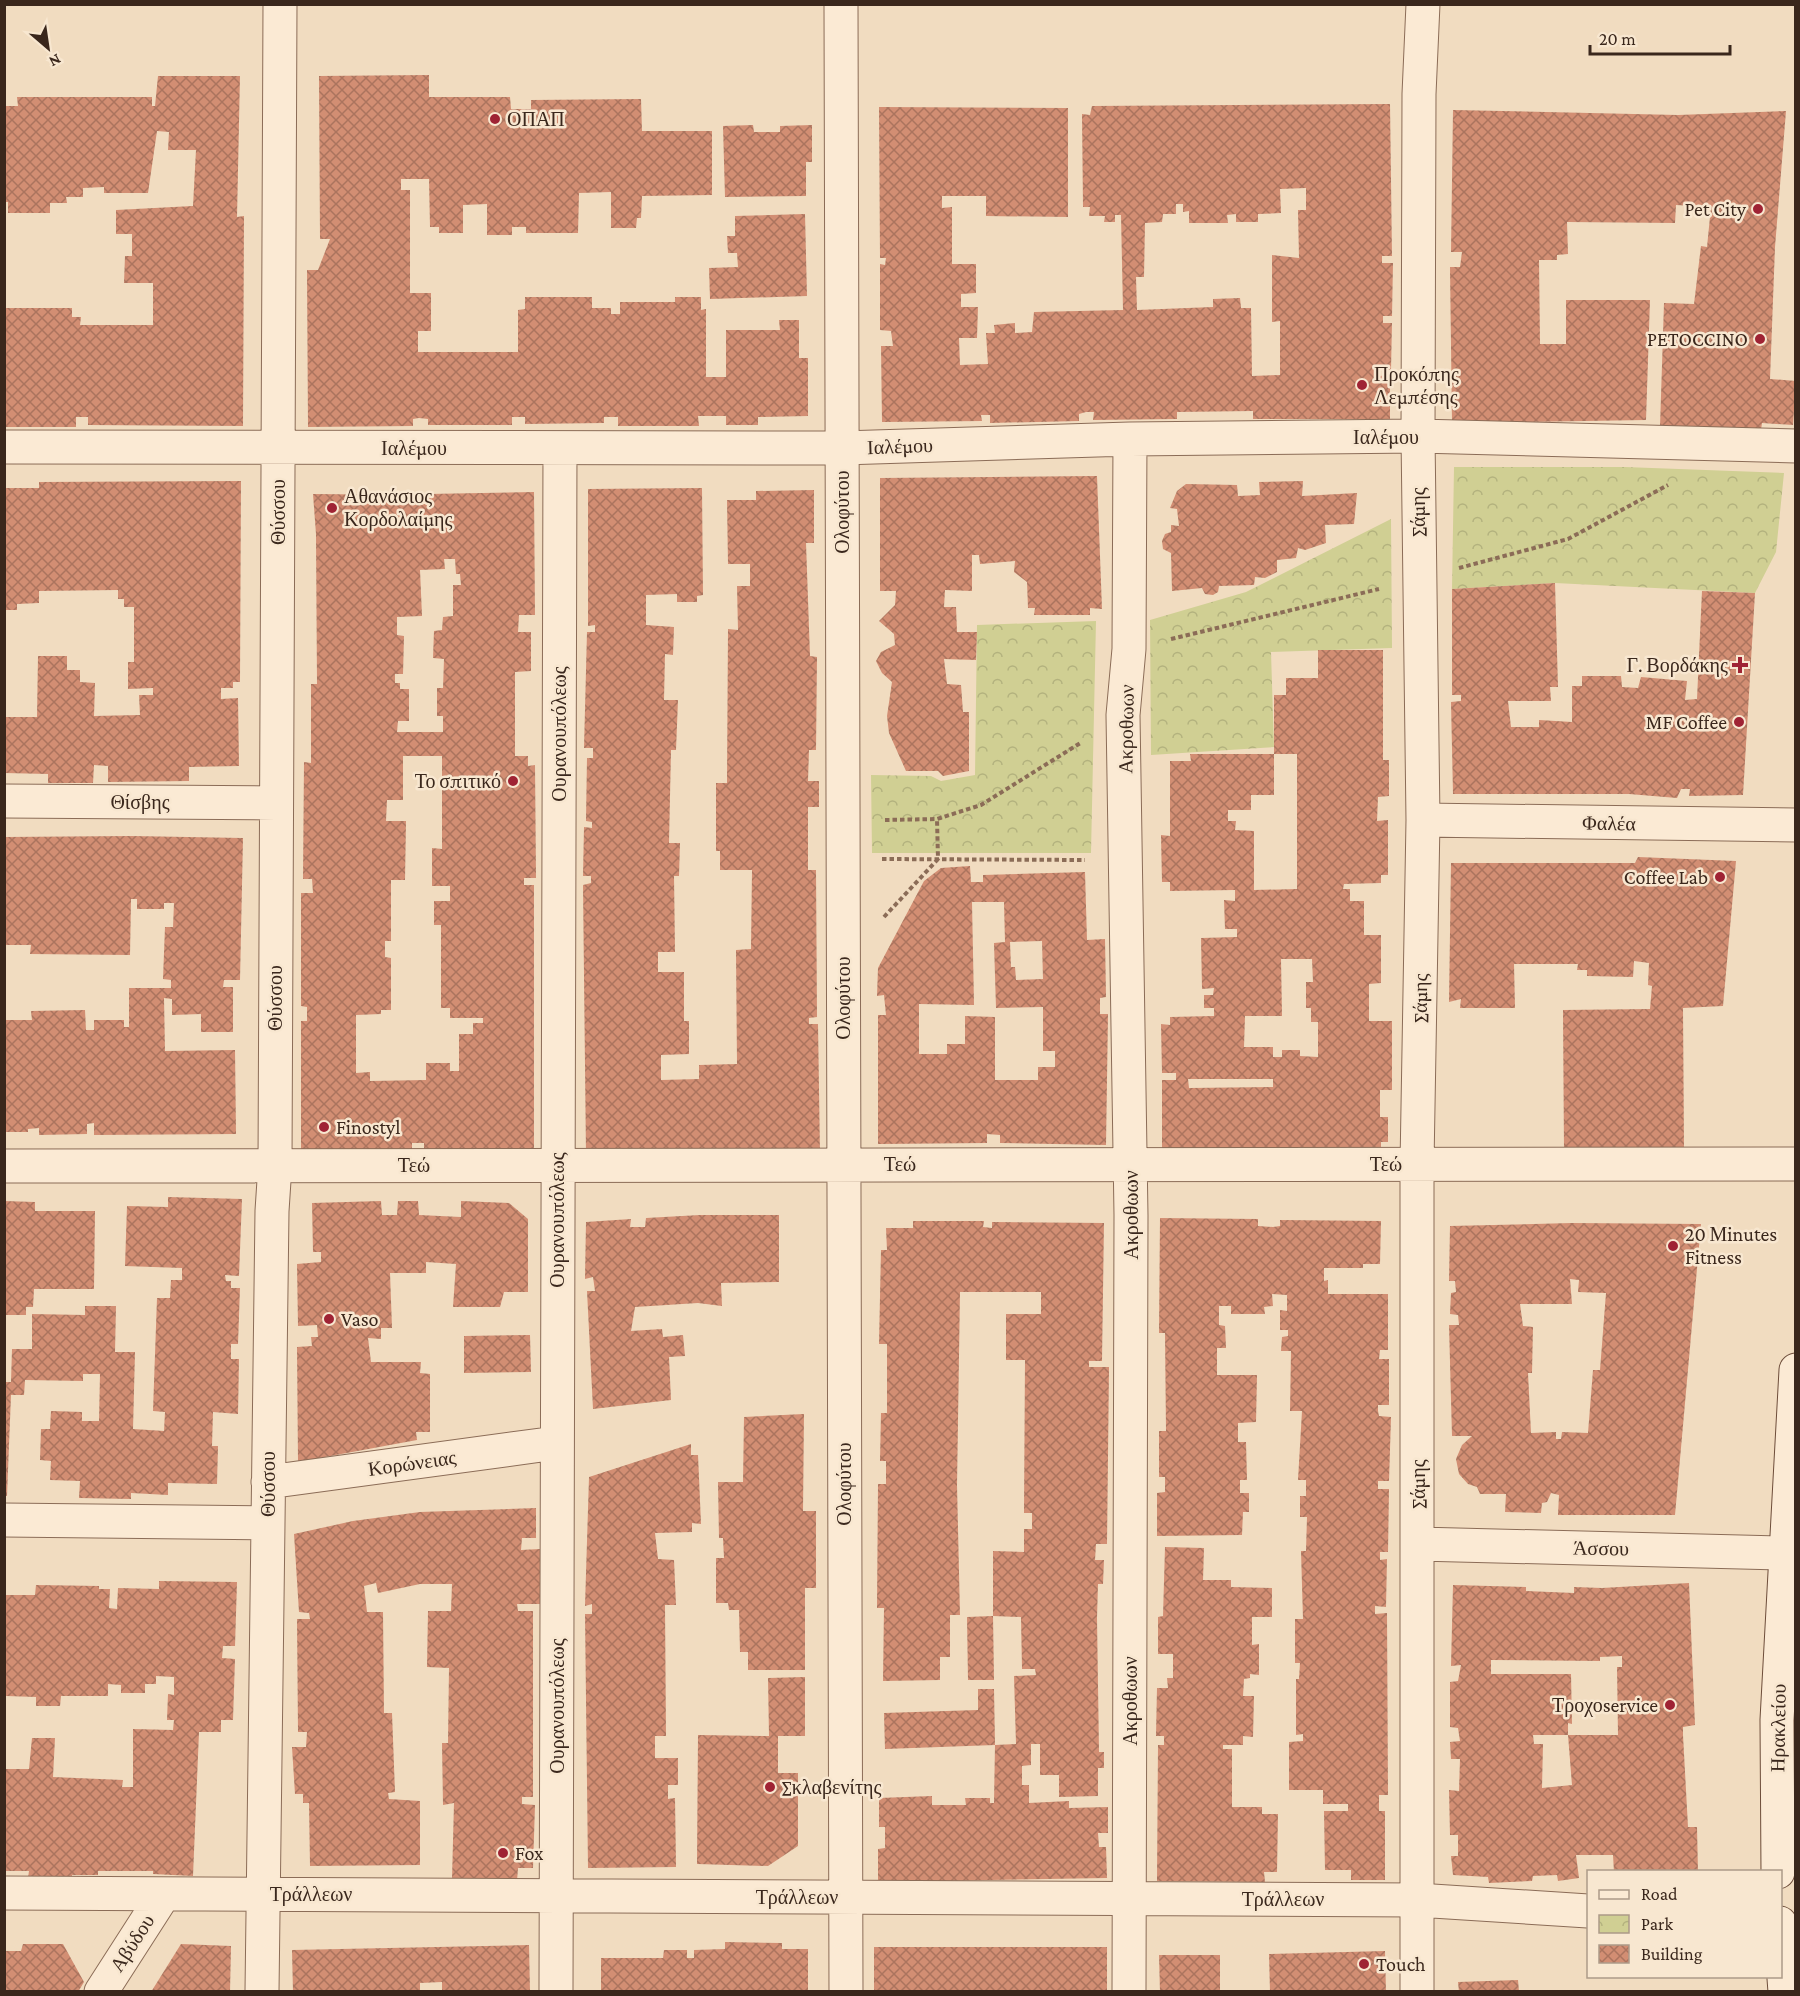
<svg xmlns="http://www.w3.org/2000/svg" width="1800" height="1996" viewBox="0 0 1800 1996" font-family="'Crimson Pro',serif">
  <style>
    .park { fill: url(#park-crowns) }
    .building { fill: url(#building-cross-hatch); fill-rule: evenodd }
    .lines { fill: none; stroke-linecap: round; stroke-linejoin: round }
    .minor-casing { stroke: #8b6c57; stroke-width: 35 }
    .tertiary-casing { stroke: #8b6c57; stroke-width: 35 }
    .secondary-casing { stroke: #6d4d3a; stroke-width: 35 }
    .path { stroke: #8b6c57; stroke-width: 4; stroke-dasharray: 4.5 3; stroke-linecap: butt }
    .minor { stroke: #fbead4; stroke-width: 33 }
    .tertiary { stroke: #fbead4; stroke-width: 33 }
    .secondary { stroke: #fbead4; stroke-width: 33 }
    .poi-dot { fill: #9f2334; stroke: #f8e7d0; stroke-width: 2 }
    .labels { text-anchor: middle; stroke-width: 5; stroke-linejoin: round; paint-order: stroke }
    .poi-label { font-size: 20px; fill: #3a271c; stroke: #f8e7d0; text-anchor: start }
    .street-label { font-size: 20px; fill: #3a271c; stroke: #f8e7d0 }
  </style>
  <defs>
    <pattern id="park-crowns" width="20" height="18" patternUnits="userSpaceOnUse" patternTransform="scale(1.5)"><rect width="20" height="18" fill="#d0cf93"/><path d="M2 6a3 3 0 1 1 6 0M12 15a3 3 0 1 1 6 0" fill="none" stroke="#b3b27e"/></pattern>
    <pattern id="building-cross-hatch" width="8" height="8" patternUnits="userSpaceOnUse" patternTransform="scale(1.5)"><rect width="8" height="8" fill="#d28e73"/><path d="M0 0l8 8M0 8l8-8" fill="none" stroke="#ab745e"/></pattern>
  </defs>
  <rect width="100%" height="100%" fill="#f1dcc0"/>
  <path class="park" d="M1454 467H1625L1784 473 1776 552 1755 593 1555 583 1452 589Z
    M1391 519 1392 648 1271 652 1274 747 1151 755 1150 620 1246 592Z
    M1096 621 1091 853H872L871 775 931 776 941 781 975 775 977 625Z"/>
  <path class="building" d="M429 75V97H510L511 109H531V100L641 99 642 131H712V195L642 196 641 218H637L636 228H611V192L579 193 578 233H526V227H512V235H487V204L463 205V233H439V227H430L429 179H401V190H410V293H431V331H418V352H518V310L525 309V297H592V308H611V314H620V302H675V297H701V310L706 309V377H726V330H780L779 320H799V358H808V416L758 417V425H726V416H698L699 426H618V417H604V423L525 424V417H512V425H428V419L419 418 413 419V426L308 427 307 270H318L330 239H320L319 76Z
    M158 76H240L237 217 244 216 243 426 88 425V417H76V427H4V308H72V317H81L80 325H153V283H124L125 256H132V234H116V210L193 206 196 150H168L169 132 157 131 148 193H104V187L83 188V197H66L67 203H50V213H8V202H4V106H18L17 97H152V106H155Z
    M1390 104 1392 256H1382V263H1393L1392 316H1383V323H1392L1391 370H1379V376L1390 375V419H1253V411L1177 412V419L1093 420 1094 412H1086L1079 414V421L990 423V415H981L982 421 882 422 881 346H893L891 331 880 330V264L885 265 886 258H880L879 107 1068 108V217L986 216V196H942V208L952 207V264H976V293L961 294V307H978L977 338H959L960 365 988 364 986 333H995L994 325 1015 323V333L1032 332 1034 312 1123 310 1121 215H1115V222H1104L1105 216H1089L1090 207H1083L1082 114 1090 115 1092 106ZM1306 188V210H1298L1299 258 1272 255V322L1280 321V375L1252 376 1251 308H1241L1240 298 1213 299V307L1137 310 1136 277H1144L1145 223 1162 222 1163 214H1176V204H1183V212L1189 211V223H1228L1227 215 1236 214V222H1258V214L1281 213 1280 189Z
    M1453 110 1678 115 1786 111 1775 247 1770 379 1796 381 1793 425 1762 423 1761 430 1660 427 1664 303 1694 304 1701 246 1707 247 1711 207 1676 205 1675 223 1567 222 1568 254 1557 255V260H1539L1540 344H1566V300H1650L1646 420 1452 423 1450 267H1460L1462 252H1451Z
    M753 125 754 132H780V126L812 125V162H806V196L725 197 723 126Z
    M805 214 807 296 710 299 709 268 738 267 737 253H728L727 236H735V216Z
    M1097 476 1102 609 1090 608V615H1034L1035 608H1028L1027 582 1014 572 1015 561 980 564 979 555H972V591L945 590 944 607H956L957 632H977L976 660 944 659 947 684 961 685 963 712H969V771L943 776 938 771H906L889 733 887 716 892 682 882 673 876 661 881 652 895 645 894 634 879 621 895 605 896 591H880V478Z
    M241 481 240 682H233V688H221V699L238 698 239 766 189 767V781L108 782V766L94 765 93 783H48V774L4 773V717H37L38 656H67V670H80V682L95 683 94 716 140 715 139 695H153V688L128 689V662H134V607H124V599H118V590L39 591V603L17 604V610H4V488H39V482Z
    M1303 481 1302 496 1357 493 1354 524 1325 525 1326 543 1305 550 1298 548 1296 558 1277 560V572L1265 578 1255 577 1254 585 1219 586 1218 592 1213 595 1205 594 1202 588 1172 591 1171 553 1163 549 1162 541 1165 534 1171 532V525L1179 526 1177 509 1170 508 1177 491 1186 484 1237 485 1238 496 1260 495 1259 482Z
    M702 488 703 595 697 596V602H677V594L646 595V625L674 627 673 655 665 654 664 700H678L676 750H671L669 843H680L679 876H674L675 952H658V972H684V1021H689V1054L661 1055V1080L699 1079V1065L737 1064 736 950 751 949 752 870H720V851H716V783H727L728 629 738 630 737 586H750V564H728L727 500H756V491L814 490V543H806L810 656 817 657 816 750H809L808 781H819V807H808V870H816L817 1017 809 1018V1024H818L820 1155H586L583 885 591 883V876H583L584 827 592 828V822L586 821 587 758H593V748H584L587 632H595V625L588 626V489Z
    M534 492 535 615H519L518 632H531V671L515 672V756H528V766L535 765 536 878H524V885H534V1152L424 1153V1143H412V1152H301V1021H307V1007L301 1006V893H313L312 879H303L304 762 311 763V684H317L316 534 313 494 418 495V504H428L427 494ZM444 559H455L456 574H460L461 585H453V616L443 617 442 630 434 631 433 658 444 659 443 688H437V716H443V732H397L398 721H409V689H400V683H395V674H403L404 636 397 635V617L422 616 420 570 445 569ZM403 756H442V849L432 848V886H450V901H434V925H441V1008H450V1018H483V1023H473V1034H459V1071H450V1063H426V1080L370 1081V1072L356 1073V1015L381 1014V1010H391V958L385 957V941H391V880H405L406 821H386L387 800H403Z
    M1555 583 1558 687H1550L1551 701H1508L1511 727H1539V720L1572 722V686H1582V676H1621L1622 687 1638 688 1641 677 1687 681 1685 700 1697 699 1702 591 1755 593 1743 795 1689 796 1690 789H1681L1677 798 1629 794H1453L1451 702 1461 701V695H1452V589Z
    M1318 650H1383V760H1389V796L1378 797 1377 821 1388 820V875H1381V883L1344 884 1343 889H1350V901H1364V935H1381V983L1369 984V1021H1392V1090H1380V1117H1388V1142H1381V1150L1280 1157V1148L1204 1149 1162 1156V1080H1176V1073H1162L1161 1024 1170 1025V1017L1214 1016V1008H1204V995H1213L1214 988 1202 989 1201 938 1237 937V929H1225L1224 900 1235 901V890L1170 891V882H1162L1161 835 1170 836V761H1191L1190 754H1274V795H1251V810H1228V821H1236L1235 830 1254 831V890L1297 889V754H1274V695H1286V678H1318ZM1281 959H1312L1313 982H1306V1008H1311V1022H1318V1057L1300 1056V1050H1282V1057H1273V1047H1244L1245 1016H1282ZM1188 1079H1273V1087L1189 1088Z
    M132 836 243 838 240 980H224L223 987H233V1032H201V1014L172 1015V999L164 998 165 1051 235 1050 236 1134 94 1135V1123L87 1124V1134L39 1135V1128L28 1129V1132H4V1020H32L31 1011 85 1010 86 1030H94V1020H124V1027H129V988H171V980L163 979 165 927H173L174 903H164V909H137V899H131L130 955 30 954 31 945H4V837Z
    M1638 857 1736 861 1723 1006 1683 1008 1684 1148 1564 1150 1563 1010 1650 1009 1652 986 1648 985 1649 963 1634 961 1633 977 1587 976V970H1577L1578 964H1514L1515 1008H1460L1461 999 1449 1002 1451 863H1635Z
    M970 866 971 882H983V875L1085 872 1087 940 1105 939 1106 997 1100 998V1014H1108L1106 1145 1000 1143V1135L987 1134V1143L878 1144V1015H886L884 995 877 996 878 968 924 881 941 868ZM972 902H1004L1005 942 994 943 996 1008 1043 1007V1051H1055V1067H1038V1080H995V1017L965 1016V1044H947V1054H919V1004L974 1005ZM1042 941 1043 979 1016 980 1015 967H1011L1010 942Z
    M168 1197 242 1199 239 1276 225 1275 226 1281H231V1288H240L238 1344H231V1359H239L238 1414 213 1412 212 1446H218L217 1484 168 1483V1495L131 1493V1499L79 1498 80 1481 50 1480 51 1461 40 1460 41 1429H50L51 1411 82 1412V1421H99L100 1374H83V1381L25 1380 24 1395H11L7 1496H4V1382H11L12 1349H32V1314L85 1315V1306H116L115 1352H135L133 1429 164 1431 165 1412 153 1411 157 1298H170L171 1280H182V1268L125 1266 127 1206 168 1207Z
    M4 1201 35 1202V1211H95L94 1289H34L33 1307H26V1315H4Z
    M381 1201 382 1215H397L398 1201H418L419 1215 461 1217V1201L509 1203 528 1219V1292H504L500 1307H453L456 1264 426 1262V1273H390L392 1328H381V1339L368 1338 371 1362H421L420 1373 430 1374V1432H416L417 1440 298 1462 297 1347 312 1346 311 1337H318L317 1325 298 1326 297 1264 321 1262V1252H313L312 1203Z
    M700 1215H779V1282L721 1283 722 1306 698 1303 635 1307 631 1331 662 1329 663 1337 683 1335 685 1356 669 1357 671 1400 593 1409 587 1291H595L593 1277 585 1279 586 1222 631 1219 630 1227H645L646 1218Z
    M1160 1218 1258 1219V1226L1273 1227 1280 1226V1220L1381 1221 1380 1264H1363V1268H1324V1281L1328 1280V1294H1388V1350H1380L1379 1359H1389V1405H1378V1411L1379 1416 1391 1417 1389 1481H1378V1489H1389L1388 1552H1380V1560L1387 1559 1386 1607 1375 1606V1614L1387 1613 1388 1795H1379V1811H1385V1880H1351V1870H1325L1324 1811H1348V1804H1323V1790H1289V1742L1303 1741V1734L1296 1735V1679H1299L1300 1663H1295V1619H1303L1301 1551H1306L1307 1517H1300V1496H1306V1480H1298L1302 1411H1290L1291 1351H1281L1282 1337 1288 1336V1330H1280V1310L1287 1311V1295L1272 1294 1273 1306 1264 1307 1265 1314H1231V1306H1219V1325L1225 1326 1226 1348H1217V1375H1257L1256 1422 1238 1423V1442H1246L1247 1480H1240V1493H1249V1512H1243L1242 1535 1157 1536V1493L1165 1492V1477H1159V1431H1166L1165 1333H1159Z
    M913 1221H984L983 1227 992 1228V1222L1104 1223 1102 1361H1089V1367H1109L1107 1544H1096L1095 1560H1104L1103 1584H1098L1097 1618 1099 1752H1104V1768H1098V1796L1059 1797V1775H1040V1744H1031V1765L1022 1766V1785H1029V1803L1069 1801V1808L1108 1807V1833H1098L1099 1847H1106L1107 1878 878 1882V1849L885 1848V1827H879V1798L932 1796V1805H966L965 1798H990V1803H994L995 1745 1016 1744 1014 1676 1036 1675 1035 1669H1022L1021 1617 993 1616V1551L1024 1552V1529H1032V1513H1024L1025 1360H1006V1314H1041V1292H960L957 1485 960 1615H950V1657H940V1680L883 1681 884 1608H877L878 1484H886V1461H880L881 1413H887V1344H879L881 1250H887L886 1228H913Z
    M1572 1223 1701 1224 1675 1515H1558L1559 1495 1551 1493 1547 1502 1542 1503 1541 1513 1505 1512 1506 1494H1480L1477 1487 1468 1484 1459 1474 1456 1459 1462 1445 1472 1436H1452L1449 1325H1459L1458 1315 1450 1314 1451 1293 1456 1292 1455 1281H1449L1450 1226ZM1570 1279 1579 1280 1578 1292 1606 1293 1600 1370H1593L1588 1433 1562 1432 1561 1439H1556V1432L1531 1433 1528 1373H1532L1533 1327 1523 1326 1520 1304H1572Z
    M530 1335 531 1372 464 1373V1336Z
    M804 1414 803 1511H816V1588H805V1670H748V1652H740L739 1610H729L728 1603H716V1558H724L723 1538H719L718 1482H743L744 1417Z
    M691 1444V1455H698L701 1524 692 1523V1532L655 1533 658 1559 674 1560 676 1605H665L666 1736H655V1758H678V1785H668V1799L675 1798 676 1867 588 1868 585 1614H592V1604L585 1606 589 1477Z
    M536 1508V1538H522L521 1550 540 1549V1604H517L518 1611H533V1797H522V1804L535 1805 533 1868H518L517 1881 452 1879 454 1803 443 1805 442 1743H448L449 1668 427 1667 428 1611H451L452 1584H420L378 1593 376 1583 364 1586 367 1612H383L384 1713H392L395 1792 388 1793 389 1799 420 1801V1865L310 1866 309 1803H303V1794H295L292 1747H306L307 1732H298L297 1619H310L309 1613 299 1612 294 1534 353 1521 420 1512Z
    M1165 1547 1204 1548 1203 1580H1231V1587L1272 1588V1617H1252V1645L1259 1644V1675L1250 1674V1678L1244 1679 1243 1696H1254L1253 1737 1243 1736V1745H1223V1749H1232V1807H1262V1814H1278L1277 1872H1264L1265 1882 1157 1881 1158 1745H1164V1736H1156L1157 1688H1168L1167 1678H1173V1654H1158V1617L1163 1616Z
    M159 1581 237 1582 235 1646H223L222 1658 235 1659 233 1720H221V1732H199L193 1876 153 1874V1871H98V1875H72V1879L28 1878 29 1871H4V1769H29L32 1738H55L53 1777 123 1780 122 1787H133V1729L173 1730 174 1720H167L168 1694 174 1695V1677L156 1676V1684H145V1693H121V1685L108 1684V1696H61L60 1706H36V1697L6 1696 5 1595H35L36 1585 99 1586V1589H110L109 1608 117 1609 118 1588 159 1589Z
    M1689 1583 1695 1725 1683 1727V1735L1688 1827H1697L1698 1872H1614L1613 1855H1576L1579 1878 1558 1881 1557 1875 1533 1876 1532 1881 1489 1883 1488 1877 1453 1875 1451 1856H1458V1835H1450L1449 1790 1459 1791 1460 1759H1451L1450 1742 1460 1741 1458 1728 1450 1727V1682L1458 1681 1461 1665 1451 1666 1453 1585 1526 1587V1591L1574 1593V1587L1602 1588ZM1622 1656V1667H1617L1618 1735H1568L1572 1785 1542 1788 1543 1744H1534L1533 1735H1568V1723L1572 1724 1571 1674H1491V1660L1600 1661V1657Z
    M993 1616 994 1680H968L967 1617Z
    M805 1677V1736H778V1773H798V1846L768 1866 697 1864 698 1735 769 1736 768 1678Z
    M978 1689H994L995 1745 885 1749 884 1713 978 1710Z
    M725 1942 782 1943V1949H808V1992H601V1958H663L664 1950H687V1958H694V1950L725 1949Z
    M23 1944H63L84 1982 78 1992H4V1951H21Z
    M181 1944 231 1946 230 1992H151Z
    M529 1945 530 1992H442V1982L420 1983V1992H293L292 1950Z
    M874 1947H1107V1992H874Z
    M1385 1951 1386 1992H1270L1269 1954Z
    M1159 1955H1220V1992H1160Z
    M1518 1980 1519 1992H1459L1458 1982Z"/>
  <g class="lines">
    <defs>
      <path id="minor" d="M841 4 846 1992
        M4 447 842 448 1130 439 1418 436 1796 446
        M4 801 276 803
        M1423 820 1796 825
        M4 1166 1796 1164
        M268 1482 556 1443
        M4 1520 268 1523
        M1418 1544 1784 1553
        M4 1893 1417 1900V1164L1423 820 1418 436 1419 94 1423 4
        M101 1992 164 1894
        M262 1992 272 1211 275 1165 280 4
        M556 1992 560 448
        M1129 1992 1131 1215 1123 715 1129 649 1130 439"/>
      <path id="tertiary" d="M1417 1992V1900L1588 1911"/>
      <path id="secondary" d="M1778 1872 1777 1720 1796 1370
        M1780 1923 1785 1992"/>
    </defs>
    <use href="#minor" class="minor-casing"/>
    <use href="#tertiary" class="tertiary-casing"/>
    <use href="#secondary" class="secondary-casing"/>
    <path class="path" d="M1459 568 1568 539 1668 485
      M1171 639 1379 589
      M885 820 937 819 981 805 1082 742
      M882 859 1085 860
      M884 917 938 859 937 819"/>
    <use href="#minor" class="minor"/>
    <use href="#tertiary" class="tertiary"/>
    <use href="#secondary" class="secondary"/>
  </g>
  <g class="poi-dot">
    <circle cx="495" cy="119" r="6"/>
    <circle cx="1758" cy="209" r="6"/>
    <circle cx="1760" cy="339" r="6"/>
    <circle cx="1362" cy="385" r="6"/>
    <circle cx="332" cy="508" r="6"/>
    <path d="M1737 656h6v6h6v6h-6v6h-6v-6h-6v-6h6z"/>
    <circle cx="1739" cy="722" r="6"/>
    <circle cx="513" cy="781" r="6"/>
    <circle cx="1720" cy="877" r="6"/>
    <circle cx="324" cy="1127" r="6"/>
    <circle cx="1673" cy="1246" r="6"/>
    <circle cx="329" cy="1319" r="6"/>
    <circle cx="1670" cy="1705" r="6"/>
    <circle cx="770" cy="1787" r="6"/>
    <circle cx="503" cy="1853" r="6"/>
    <circle cx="1364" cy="1964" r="6"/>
  </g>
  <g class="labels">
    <g class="poi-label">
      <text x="507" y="126">ΟΠΑΠ</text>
      <text x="1746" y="216" text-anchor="end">Pet City</text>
      <text x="1748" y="346" text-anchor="end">PETOCCINO</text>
      <text x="1374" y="381">Προκόπης<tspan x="1374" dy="23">Λεμπέσης</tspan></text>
      <text x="344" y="503">Αθανάσιος<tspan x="344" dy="23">Κορδολαίμης</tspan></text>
      <text x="1728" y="672" text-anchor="end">Γ. Βορδάκης</text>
      <text x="1727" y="729" text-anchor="end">MF Coffee</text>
      <text x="501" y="788" text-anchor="end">Το σπιτικό</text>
      <text x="1708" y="884" text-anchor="end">Coffee Lab</text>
      <text x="336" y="1134">Finostyl</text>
      <text x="1685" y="1241">20 Μinutes<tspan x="1685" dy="23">Fitness</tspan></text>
      <text x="341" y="1326">Vaso</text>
      <text x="1658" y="1712" text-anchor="end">Τροχοservice</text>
      <text x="782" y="1794">Σκλαβενίτης</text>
      <text x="515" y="1860">Fox</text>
      <text x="1376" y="1971">Touch</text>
    </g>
    <g class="street-label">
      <text x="1386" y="444">Ιαλέμου</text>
      <text transform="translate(900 446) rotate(-2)" y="7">Ιαλέμου</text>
      <text x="414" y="455">Ιαλέμου</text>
      <text transform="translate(278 512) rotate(-90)" y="7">Θύσσου</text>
      <text transform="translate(842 512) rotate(-90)" y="7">Ολοφύτου</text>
      <text transform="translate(1418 512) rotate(-90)" y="7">Σάμης</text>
      <text transform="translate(1126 729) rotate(-89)" y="7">Ακροθωων</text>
      <text transform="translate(559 734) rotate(-90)" y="7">Ουρανουπόλεως</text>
      <text x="140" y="809">Θίσβης</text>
      <text transform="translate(1609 823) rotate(1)" y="7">Φαλέα</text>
      <text transform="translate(275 998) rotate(-90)" y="7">Θύσσου</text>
      <text transform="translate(843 998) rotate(-90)" y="7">Ολοφύτου</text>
      <text transform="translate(1420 998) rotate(-89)" y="7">Σάμης</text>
      <text x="900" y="1171">Τεώ</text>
      <text x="1386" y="1171">Τεώ</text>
      <text x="414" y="1172">Τεώ</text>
      <text transform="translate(1131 1215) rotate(-90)" y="7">Ακροθωων</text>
      <text transform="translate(557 1220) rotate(-90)" y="7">Ουρανουπόλεως</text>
      <text transform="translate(412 1463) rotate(-8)" y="7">Κορώνειας</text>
      <text transform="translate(268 1484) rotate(-90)" y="7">Θύσσου</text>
      <text transform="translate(844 1484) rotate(-90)" y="7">Ολοφύτου</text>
      <text transform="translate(1418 1484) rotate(-90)" y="7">Σάμης</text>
      <text transform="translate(1601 1548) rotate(1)" y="7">Άσσου</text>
      <text transform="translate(1130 1701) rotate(-90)" y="7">Ακροθωων</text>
      <text transform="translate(557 1706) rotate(-90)" y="7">Ουρανουπόλεως</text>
      <text transform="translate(1778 1728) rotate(-89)" y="7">Ηρακλείου</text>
      <text x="311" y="1901">Τράλλεων</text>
      <text x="797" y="1904">Τράλλεων</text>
      <text x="1283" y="1906">Τράλλεων</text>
      <text transform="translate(132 1943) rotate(-57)" y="7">Αβύδου</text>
    </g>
  </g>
  <rect width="1800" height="1996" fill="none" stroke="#3a271c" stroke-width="12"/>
  <rect x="1587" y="1870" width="195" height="108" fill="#f8e7d0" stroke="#ac9a88" stroke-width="1.5"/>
  <rect x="1599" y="1890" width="30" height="9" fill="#fbead4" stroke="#ac9a88" stroke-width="1.5"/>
  <text x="1641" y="1900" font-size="18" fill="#3a271c">Road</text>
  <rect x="1599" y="1915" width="30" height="18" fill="url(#park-crowns)" stroke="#ac9a88" stroke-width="1.5"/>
  <text x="1641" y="1930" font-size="18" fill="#3a271c">Park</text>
  <rect x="1599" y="1945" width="30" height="18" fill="url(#building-cross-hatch)" stroke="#ac9a88" stroke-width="1.5"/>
  <text x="1641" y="1960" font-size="18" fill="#3a271c">Building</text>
  <g transform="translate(48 48) rotate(151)" stroke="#f8e7d0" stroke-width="4.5" paint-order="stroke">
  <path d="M0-4.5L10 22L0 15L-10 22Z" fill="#3a271c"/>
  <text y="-9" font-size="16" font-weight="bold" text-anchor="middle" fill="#3a271c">N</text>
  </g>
  <path d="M1590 45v9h140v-9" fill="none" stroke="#3a271c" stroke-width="3"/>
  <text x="1599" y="45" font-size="18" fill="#3a271c" stroke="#f8e7d0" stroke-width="4.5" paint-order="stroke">20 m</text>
</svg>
